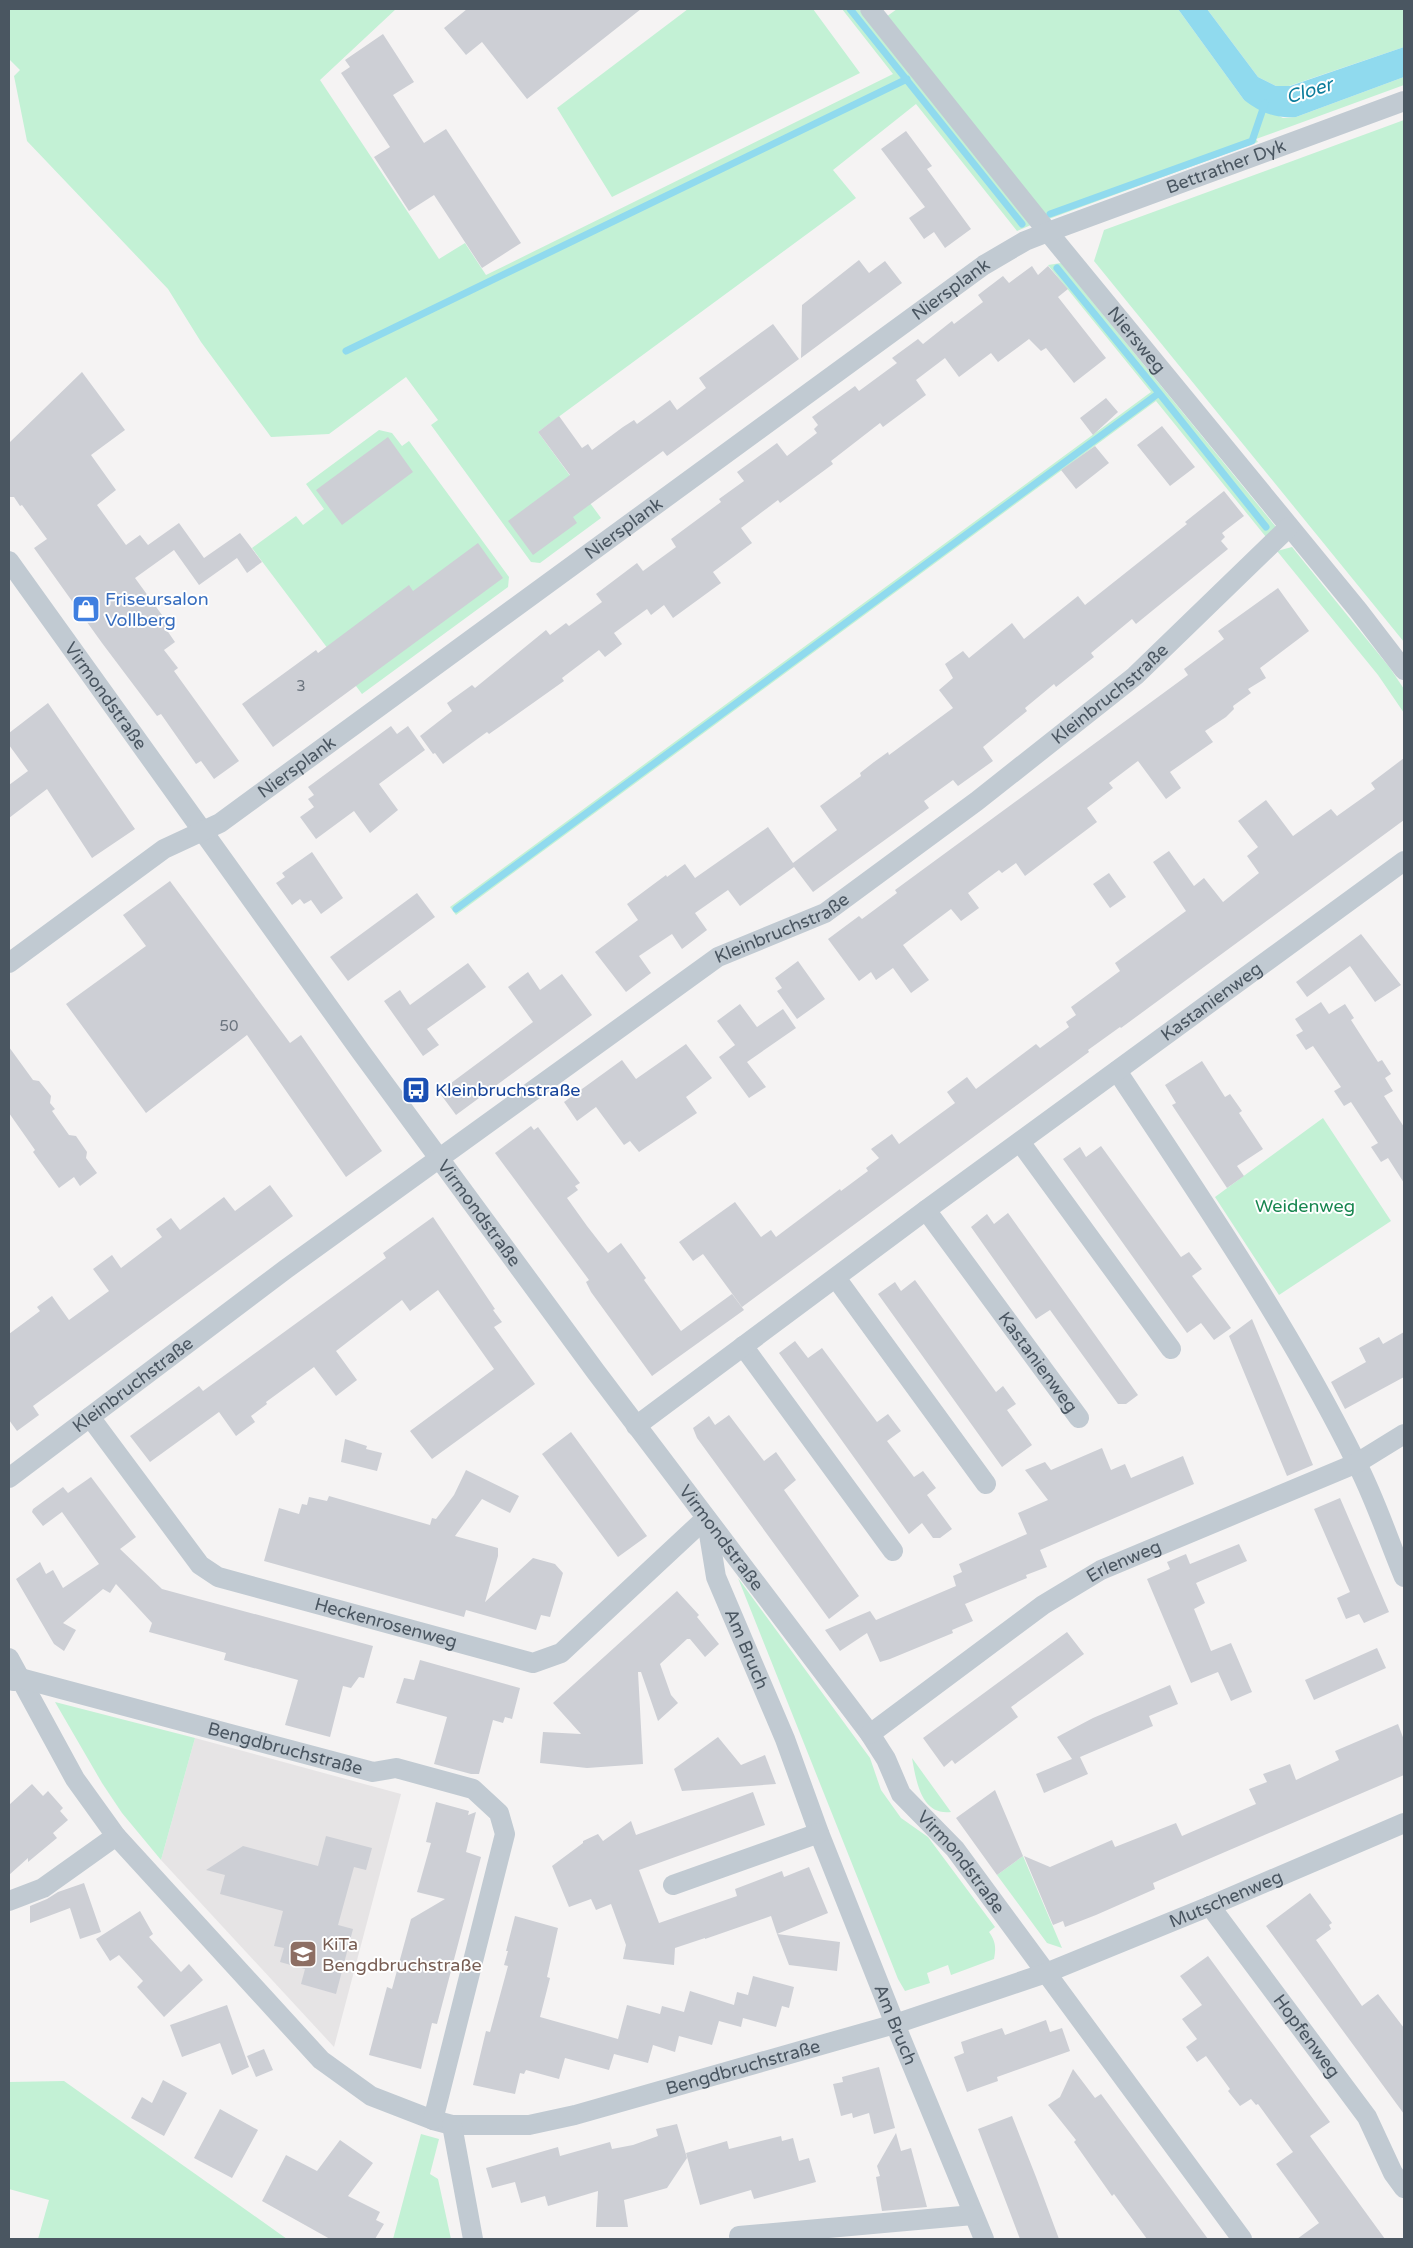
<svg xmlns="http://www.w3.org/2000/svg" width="1413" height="2248" viewBox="0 0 1413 2248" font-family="'Varela Round',sans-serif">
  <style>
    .education { fill: #e6e4e5 }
    .green { fill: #c3f1d5 }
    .water { fill: #90daee }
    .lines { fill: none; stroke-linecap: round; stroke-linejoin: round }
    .stream { stroke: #90daee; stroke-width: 7 }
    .building { fill: #cdcfd5 }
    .street { stroke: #c1cad2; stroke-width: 20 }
    .labels { text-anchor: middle; stroke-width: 4; stroke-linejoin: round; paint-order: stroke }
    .number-label { font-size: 15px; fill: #6b747e }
    .street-label { font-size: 18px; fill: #4a5661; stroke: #fff }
    .shop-label { font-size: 18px; fill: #366cbe; stroke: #fff; text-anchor: start }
    .transit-label { font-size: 18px; fill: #164399; stroke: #fff; text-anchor: start }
    .park-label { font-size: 18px; fill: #17864f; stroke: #fff }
    .education-label { font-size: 18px; fill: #785e54; stroke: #fff; text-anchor: start }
    .water-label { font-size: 19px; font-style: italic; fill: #0c7c9b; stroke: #fff }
  </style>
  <rect width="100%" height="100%" fill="#f5f3f3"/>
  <path class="education" d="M195 1738 401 1794 334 2047 161 1860Z"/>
  <path class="green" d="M9 9H396L320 80 439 259 465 243 486 275 893 74 842 9H859L1031 225 1017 231 916 104 833 170 856 198 538 432 601 518 540 563 531 562 431 425 438 420 406 377 329 434 271 437 201 342 168 289 27 141 14 76 20 70 9 59Z
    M688 9H813L860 73 612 197 557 108Z
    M897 9H1178L1244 100 1283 118 1296 117 1404 77V85L1256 139 1258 142 1046 220 886 17Z
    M1207 9H1404V47L1289 86H1276L1258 77Z
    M1404 120V642L1094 261 1104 230Z
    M1061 263 1276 527 1266 537 1156 401 456 915 450 907 1151 392 1048 265Z
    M379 430 392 433 402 446 409 441 509 577 508 587 362 694 252 548 296 516 303 525 324 509 306 484Z
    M1292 547 1390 668 1404 689V713L1378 675 1277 551Z
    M1323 1118 1391 1221 1279 1295 1215 1197Z
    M738 1578 870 1758 881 1790 901 1818 928 1837 995 1927 989 1932C996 1942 996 1948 994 1959L951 1975 948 1965 927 1973 930 1983 905 1991 898 1979Z
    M55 1702 195 1738 161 1860 122 1813 102 1783Z
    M912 1758 951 1812C921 1816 916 1780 912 1758Z
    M1023 1856 1062 1948 1047 1943 997 1875Z
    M64 2081 287 2239H38L49 2200 9 2189V2082Z
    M421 2134 439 2139 430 2174 438 2179 451 2239H393Z"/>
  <path class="water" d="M1178 9H1207L1258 77 1276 86H1290L1404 47V77L1296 117C1276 119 1259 112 1244 100Z"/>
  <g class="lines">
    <path class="stream" d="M850 9 1022 224
      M1050 214 1252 141 1265 103
      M346 351 907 79
      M1159 393 1266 527
      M456 909 1159 393 1057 268"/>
  </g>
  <path class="building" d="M467 9H641L527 99 482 42 466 55 444 28Z
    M383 34 414 82 393 95 424 143 446 129 521 243 482 268 434 195 409 211 374 157 390 147 341 73 350 67 345 60Z
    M906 131 932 166 927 169 971 229 945 248 934 232 924 239 909 218 925 207 881 149Z
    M859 260 869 273 885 261 902 283 801 358 802 305Z
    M1032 266 1038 275 1048 266 1068 289 1058 297 1106 358 1074 383 1046 348 1041 351 1029 339 998 362 991 353 959 377 945 358 916 380 926 395 883 427 880 423 831 461 833 464 780 503 778 500 741 528 752 543 713 572 721 583 673 618 664 605 651 615 647 609 614 633 622 644 605 657 599 650 562 678 564 681 502 725 489 734 487 732 443 764 435 753 433 754 420 736 452 711 447 703 472 685 475 688 546 630 550 635 566 623 569 626 602 602 596 594 637 563 643 571 676 547 671 539 721 502 719 499 744 481 737 472 777 443 787 456 817 433 814 429 818 425 812 417 855 386 859 391 897 363 892 358 918 339 923 344 952 321 954 324 983 302 978 295 1003 276 1009 283Z
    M773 324 799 359 667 456 663 451 573 517 577 523 533 555 508 521 570 475 538 432 559 416 582 448 588 444 592 450 623 427 634 420 637 424 670 400 677 410 706 388 699 378Z
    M82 372 125 430 91 455 116 490 97 505 126 545 140 535 148 545 179 523 204 558 240 533 262 562 247 573 237 558 199 585 174 550 135 578 170 626 166 629 175 642 164 650 178 668 174 671 239 761 214 779 201 761 196 764 161 714 157 716 102 643 34 548 47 539 22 505 20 506 14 497H9V443Z
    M1106 398 1118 412 1093 435 1080 418Z
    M1162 426 1195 467 1170 486 1137 445Z
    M388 437 413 472 342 525 316 490Z
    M1095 446 1109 463 1076 489 1061 470Z
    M1224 491 1244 516 1222 533 1225 537 1221 541 1228 549 1136 624 1132 619 1091 653 1094 657 1056 687 1054 684 1025 708 1027 711 983 747 993 761 958 786 953 780 924 801 929 808 813 892 794 867 740 906 728 890 695 913 707 930 682 949 672 934 639 956 651 973 626 992 595 952 638 920 627 904 666 875 667 877 685 864 695 878 768 827 793 863 837 830 820 806 861 776 860 773 874 762 888 752 889 755 953 708 939 690 953 678 945 664 963 651 969 658 1012 623 1024 639 1078 596 1085 605 1187 524 1185 522Z
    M478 543 503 578 273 747 242 704 316 650 318 653 409 585 413 591Z
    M1278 588 1309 631 1260 668 1266 678 1248 689 1251 693 1233 706 1234 709 1226 717 1205 731 1213 742 1170 772 1181 788 1166 799 1138 761 1109 783 1113 788 1087 808 1097 822 1025 876 1016 863 1002 873 999 870 968 893 979 908 961 921 951 909 903 945 929 980 911 993 893 968 876 980 871 972 859 981 828 939 859 916 862 919 897 893 895 890 1188 675 1184 669 1224 639 1218 631Z
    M48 703 135 829 92 858 47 789 9 818V785L28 771 9 745V733Z
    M391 726 397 734 408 726 425 750 379 784 398 810 370 833 354 811 316 839 300 817 314 807 308 799 314 795 308 787Z
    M1404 758V820L1121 1028 1120 1027 1088 1050 1089 1052 742 1307 703 1254 693 1261 679 1242 735 1202 761 1237 771 1230 776 1237 840 1189 841 1191 868 1171 866 1168 879 1158 871 1149 892 1134 899 1144 955 1103 947 1092 967 1077 976 1089 1036 1044 1040 1048 1069 1027 1066 1022 1076 1015 1071 1007 1120 971 1115 963 1186 911 1153 862 1169 851 1194 886 1204 878 1223 902 1259 873 1247 856 1258 847 1238 821 1266 800 1293 836 1331 809 1337 816 1375 789 1371 783Z
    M312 852 343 898 321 914 311 900 304 904 300 899 292 905 276 883 285 877 282 873Z
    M1109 873 1126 897 1110 908 1093 884Z
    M170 881 290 1043 301 1035 382 1151 346 1177 247 1035 146 1113 66 1004 146 946 123 915Z
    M417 893 435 917 348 981 330 957Z
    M1361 934 1401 985 1375 1002 1350 966 1307 997 1296 982Z
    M798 961 825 999 797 1019 777 991 782 988 775 978Z
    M468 963 486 987 427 1029 439 1045 423 1056 384 1001 400 990 410 1005Z
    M528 972 540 990 562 974 592 1015 456 1115 439 1092 533 1022 508 987Z
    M1321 1002 1329 1014 1345 1004 1354 1018 1351 1020 1378 1062 1382 1060 1391 1074 1385 1078 1393 1091 1384 1096 1404 1127V1183L1388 1158 1381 1162 1371 1147 1378 1143 1351 1102 1344 1106 1334 1091 1341 1087 1313 1046 1306 1050 1296 1035 1303 1031 1295 1019Z
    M740 1004 757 1027 783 1009 796 1028 747 1062 766 1087 749 1098 719 1057 735 1045 717 1021Z
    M686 1044 712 1078 686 1097 697 1113 639 1152 630 1141 624 1145 596 1107 577 1121 564 1102 622 1060 636 1079Z
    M9 1047 33 1080 39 1081 51 1096 50 1103 55 1109 52 1111 69 1135 76 1136 87 1152 86 1158 97 1173 80 1186 74 1177 59 1188 33 1152 35 1150 9 1113Z
    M1202 1061 1225 1097 1230 1094 1242 1111 1239 1113 1263 1149 1237 1166 1244 1176 1227 1188 1172 1105 1176 1103 1165 1085Z
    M531 1126 534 1130 538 1127 580 1183 575 1186 578 1190 567 1198 587 1226 608 1253 621 1243 646 1278 644 1280 681 1331 732 1294 744 1310 652 1376 591 1292 586 1282 589 1280 495 1153Z
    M1101 1146 1181 1257 1189 1252 1202 1269 1192 1276 1231 1328 1214 1340 1201 1323 1187 1333 1063 1159 1080 1147 1086 1157Z
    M270 1185 293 1216 33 1406 39 1415 17 1431 9 1420V1334L40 1311 37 1307 52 1296 69 1320 109 1291 93 1269 112 1255 121 1268 162 1237 156 1229 171 1218 180 1230 224 1197 235 1211Z
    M1008 1213 1138 1395 1126 1404H1118L1050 1310 1036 1319 971 1227 987 1214 994 1224Z
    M433 1217 495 1309 493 1310 502 1322 494 1327 535 1384 432 1459 410 1431 494 1369 438 1290 410 1311 402 1300 336 1351 357 1380 336 1396 314 1367 266 1402 267 1404 251 1416 255 1422 236 1436 219 1412 150 1462 130 1436 199 1386 203 1391 386 1258 383 1253Z
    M915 1280 996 1392 1003 1386 1016 1404 1007 1410 1032 1445 1002 1467 878 1294 895 1282 901 1291Z
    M1252 1319 1313 1465 1287 1476 1229 1336Z
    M1404 1332V1377L1345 1409 1331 1382 1366 1362 1359 1348 1379 1337 1383 1344Z
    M795 1341 808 1358 822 1348 877 1422 888 1414 901 1431 887 1441 914 1477 923 1471 936 1488 927 1495 952 1529 940 1538H933L922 1523 909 1534 779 1353Z
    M729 1415 764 1461 776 1452 796 1480 784 1490 859 1596 829 1619 697 1438 693 1428 709 1416 715 1425Z
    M571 1432 647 1536 618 1557 542 1454Z
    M345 1439 367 1446 366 1449 382 1453 377 1471 341 1462Z
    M1102 1448 1111 1470 1125 1464 1131 1478 1183 1456 1194 1484 1040 1550 1047 1567 1026 1575 1027 1578 965 1604 973 1621 952 1630 953 1633 890 1659 880 1662 867 1633 840 1651 825 1630 870 1611 876 1620 956 1586 953 1576 962 1572 959 1564 1027 1534 1018 1513 1048 1500 1025 1470 1045 1462 1051 1470Z
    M466 1470 519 1496 510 1513 482 1499 455 1536 498 1548V1556L485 1602 533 1558 555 1564 563 1573 550 1617 541 1615 536 1630 466 1610 464 1617 264 1561 279 1508 299 1514 302 1504 307 1505 309 1497 327 1501 329 1496 430 1525 432 1518 436 1519 454 1495Z
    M91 1477 136 1537 120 1549 162 1589 373 1646 364 1678 359 1677 351 1688 343 1686 330 1737 285 1725 298 1680 224 1660 226 1653 149 1632 152 1623 116 1584 110 1593 103 1589 63 1623 76 1630 64 1651 54 1644 16 1579 40 1562 46 1574 53 1570 63 1588 99 1564 62 1512 43 1526 32 1512 33 1509 63 1487 68 1493Z
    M1340 1498 1389 1612 1364 1623 1359 1614 1346 1619 1337 1598 1350 1592 1314 1509Z
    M1239 1544 1247 1561 1196 1583 1205 1603 1194 1609 1211 1651 1231 1643 1252 1692 1231 1701 1218 1672 1191 1683 1147 1579 1170 1569 1167 1562 1186 1554 1190 1564Z
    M677 1591 699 1615 697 1617 719 1644 705 1657 690 1639H687L660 1664 671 1695 678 1703 658 1721 641 1672H638L643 1764 587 1768 540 1763 543 1732 581 1734 553 1703Z
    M1067 1632 1084 1654 1011 1707 1018 1717 955 1764 952 1760 944 1767 923 1738Z
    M1377 1648 1386 1668 1314 1700 1305 1680Z
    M420 1660 520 1688 512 1719 505 1717 503 1723 493 1720 479 1774H471L434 1764 447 1717 396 1703 404 1678 414 1680Z
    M1170 1685 1178 1704 1149 1716 1153 1726 1080 1757 1088 1774 1044 1793 1036 1774 1072 1759 1057 1737 1093 1718Z
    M1398 1724 1404 1740V1775L1153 1883 1155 1889 1096 1915 1065 1927 1063 1921 1053 1925 1024 1856 1050 1867 1112 1840 1115 1847 1176 1823 1182 1836 1256 1804 1249 1789 1267 1782 1263 1774 1290 1764 1296 1780 1339 1760 1335 1751Z
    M718 1737 741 1765 765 1755 776 1784 682 1791 674 1769Z
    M32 1784 43 1796 48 1791 63 1808 60 1811 68 1820 53 1833 57 1838 28 1862V1858L9 1875V1805Z
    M995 1790 1023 1856 997 1875 956 1818Z
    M753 1792 765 1825 639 1870 659 1923 737 1896 735 1889 782 1871 784 1877 809 1867 828 1913 777 1934 771 1916 705 1939V1938L675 1948 674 1965 623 1959 626 1945 611 1904 596 1910 591 1899 569 1907 552 1866 583 1843V1841L598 1834 603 1841 631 1821 636 1835Z
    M436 1802 469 1811 468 1815 476 1812 466 1852 481 1857 437 2024 432 2023 421 2069 369 2055 387 1987 392 1989 411 1919 445 1899 417 1892 431 1843 426 1842Z
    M326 1836 372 1848 366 1870 354 1867 338 1925 353 1929 336 1994 301 1984 305 1969 280 1962 284 1948 274 1946 283 1911 220 1894 225 1875 206 1870 243 1846 318 1866Z
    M84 1883 101 1932 80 1939 70 1908 30 1923V1906L47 1899 58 1892Z
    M1310 1893 1332 1923 1329 1925 1331 1929 1316 1940 1362 2006 1378 1994 1404 2028V2114L1266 1926Z
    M140 1911 153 1934 149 1937 181 1972 189 1964 203 1980 164 2017 137 1987 143 1981 119 1955 110 1961 96 1939Z
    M515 1916 558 1928 547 1977 550 1978 540 2017 618 2039 627 2005 660 2014 662 2006 684 2012 690 1991 734 2005 737 1992 748 1995 753 1976 794 1987 789 2008 782 2006 776 2027 743 2018 741 2027 719 2021 712 2045 679 2036 675 2052 653 2045 648 2063 614 2054 609 2070 565 2058 559 2079 526 2070 524 2074 520 2073 515 2094 473 2085 486 2031 490 2032 508 1966 504 1965 508 1951H506Z
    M777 1934 840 1942 837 1971 789 1965Z
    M1208 1956 1330 2122 1310 2136 1385 2239H1297L1319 2223 1276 2164 1293 2152 1258 2104 1256 2105 1251 2099 1240 2106 1228 2091 1230 2089 1206 2056 1197 2062 1186 2047 1197 2039 1182 2019 1202 2005 1180 1976Z
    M227 2005 249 2067 232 2075 220 2043 182 2057 170 2025Z
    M1046 2020 1050 2032 1062 2028 1070 2051 997 2077 998 2081 967 2092 954 2057 964 2053 961 2042 1002 2028 1005 2035Z
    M264 2049 273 2070 256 2077 247 2056Z
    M879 2067 895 2128 874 2134 869 2113 853 2118 852 2113 841 2116 833 2084 843 2082 842 2077Z
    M1073 2069 1095 2098 1101 2094 1208 2239H1147L1114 2194 1112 2196 1074 2142 1076 2140 1048 2105 1060 2097Z
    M163 2080 187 2093 164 2136 131 2118 142 2097 152 2103Z
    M220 2109 258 2130 232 2178 194 2158Z
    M1012 2116 1036 2177 1059 2239H1020L1009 2210 978 2129Z
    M677 2124 687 2158 667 2188 624 2200 628 2227H596L598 2191 548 2206 545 2196 521 2203 515 2182 492 2188 486 2168 558 2147 560 2156 610 2142 612 2149 633 2145 658 2136 656 2129Z
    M896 2133 901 2151 911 2148 927 2207 882 2211 876 2177 880 2176 877 2166Z
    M781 2136 782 2141 793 2138 799 2161 809 2158 816 2182 754 2199 751 2190 700 2205 686 2153 727 2141 729 2149Z
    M340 2140 373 2163 348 2196 380 2212 376 2220 384 2224 375 2239H330L262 2201 286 2155 317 2171Z"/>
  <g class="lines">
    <g class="street">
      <path id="s1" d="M870 9 1048 232 1358 610 1404 670"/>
      <path id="s2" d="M9 561 361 1052 596 1372 870 1734 886 1759 901 1794 955 1849 1242 2239"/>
      <path id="s3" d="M9 963 164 849 220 823 984 265 1025 241 1048 232 1404 101"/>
      <path d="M1117 1071C1201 1198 1288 1325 1356 1462 1375 1498 1388 1539 1404 1577"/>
      <path d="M1020 1142 1171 1349"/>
      <path id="s4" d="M926 1210 1079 1418"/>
      <path d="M836 1278 986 1484"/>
      <path d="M743 1346 893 1551"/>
      <path id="s5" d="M90 1417 200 1565 218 1577 533 1663 561 1653 706 1518"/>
      <path id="s6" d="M636 1426 926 1210 1404 861"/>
      <path id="s7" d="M9 1478 286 1269 718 957 825 913 977 801 1135 676 1289 527"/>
      <path id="s8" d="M707 1522 716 1577 785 1739 819 1833 895 2024 984 2239"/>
      <path id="s9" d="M9 1658 75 1779 116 1836 321 2060 371 2096 433 2120 452 2125H529L575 2115 895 2024 1046 1973 1210 1906 1404 1823"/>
      <path id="s10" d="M13 1681 20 1678 373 1772 396 1768 473 1789 499 1813 505 1834 433 2120"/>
      <path id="s11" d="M870 1734 1043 1605 1101 1570 1357 1463 1404 1434"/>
      <path d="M673 1885 819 1833"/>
      <path d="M9 1901 43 1888 116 1836"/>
      <path id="s12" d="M1210 1906 1367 2117 1393 2173 1404 2188"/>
      <path d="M452 2125 473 2239"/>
      <path d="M739 2236 973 2215"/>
    </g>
  </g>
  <defs>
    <symbol id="shop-square" viewBox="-11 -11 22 22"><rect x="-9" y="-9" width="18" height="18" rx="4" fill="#3f7fe0" stroke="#fff"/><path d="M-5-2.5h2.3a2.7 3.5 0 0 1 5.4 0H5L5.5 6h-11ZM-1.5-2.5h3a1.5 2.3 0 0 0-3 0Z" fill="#fff"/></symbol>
    <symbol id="bus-square" viewBox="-11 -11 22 22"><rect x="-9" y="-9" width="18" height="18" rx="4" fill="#1a4fb4" stroke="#fff"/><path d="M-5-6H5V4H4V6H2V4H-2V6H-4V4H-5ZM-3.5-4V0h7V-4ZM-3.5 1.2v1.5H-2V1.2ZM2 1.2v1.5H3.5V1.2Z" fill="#fff"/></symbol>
    <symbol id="school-square" viewBox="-11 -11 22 22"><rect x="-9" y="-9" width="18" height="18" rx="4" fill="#8d6e63" stroke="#fff"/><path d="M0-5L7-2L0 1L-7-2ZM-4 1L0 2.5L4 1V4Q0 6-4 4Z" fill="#fff"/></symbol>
  </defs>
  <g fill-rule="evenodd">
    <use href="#shop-square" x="70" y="593" width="32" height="32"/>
    <use href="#bus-square" x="400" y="1074" width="32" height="32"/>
    <use href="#school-square" x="287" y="1938" width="32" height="32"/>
  </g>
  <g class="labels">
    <g class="number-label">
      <text x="301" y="691">3</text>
      <text x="229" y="1031">50</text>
    </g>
    <g class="street-label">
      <text dy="6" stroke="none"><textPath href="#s3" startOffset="1462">Bettrather Dyk</textPath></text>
      <text dy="6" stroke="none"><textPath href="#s3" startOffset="1159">Niersplank</textPath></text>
      <text dy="6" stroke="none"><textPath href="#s1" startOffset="425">Niersweg</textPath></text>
      <text dy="6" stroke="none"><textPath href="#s3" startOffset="754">Niersplank</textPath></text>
      <text dy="6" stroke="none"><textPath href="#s7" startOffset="1355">Kleinbruchstraße</textPath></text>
      <text dy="6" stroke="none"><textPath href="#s2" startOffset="166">Virmondstraße</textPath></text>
      <text dy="6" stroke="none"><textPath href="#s3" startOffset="349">Niersplank</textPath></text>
      <text dy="6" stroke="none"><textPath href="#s7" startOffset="950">Kleinbruchstraße</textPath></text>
      <text dy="6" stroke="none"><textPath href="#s6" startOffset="715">Kastanienweg</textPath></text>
      <text dy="6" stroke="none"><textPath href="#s2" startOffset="804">Virmondstraße</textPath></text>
      <text dy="6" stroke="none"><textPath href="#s4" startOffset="189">Kastanienweg</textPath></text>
      <text dy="6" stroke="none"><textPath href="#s7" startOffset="155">Kleinbruchstraße</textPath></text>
      <text dy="6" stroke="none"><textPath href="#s2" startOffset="1209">Virmondstraße</textPath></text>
      <text dy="6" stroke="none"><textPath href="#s11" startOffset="308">Erlenweg</textPath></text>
      <text dy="6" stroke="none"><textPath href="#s5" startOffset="380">Heckenrosenweg</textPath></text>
      <text dy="6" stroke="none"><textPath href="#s8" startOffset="134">Am Bruch</textPath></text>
      <text dy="6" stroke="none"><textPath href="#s10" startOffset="282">Bengdbruchstraße</textPath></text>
      <text dy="6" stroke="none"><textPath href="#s2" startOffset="1614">Virmondstraße</textPath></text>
      <text dy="6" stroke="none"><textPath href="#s9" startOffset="1470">Mutschenweg</textPath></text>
      <text dy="6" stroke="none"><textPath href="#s8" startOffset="538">Am Bruch</textPath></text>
      <text dy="6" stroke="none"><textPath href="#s12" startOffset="162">Hopfenweg</textPath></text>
      <text dy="6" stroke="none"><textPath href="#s9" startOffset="958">Bengdbruchstraße</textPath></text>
    </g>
    <g class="shop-label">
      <text x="105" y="605">Friseursalon<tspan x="105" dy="21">Vollberg</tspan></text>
    </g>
    <g class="transit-label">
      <text x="435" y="1096">Kleinbruchstraße</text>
    </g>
    <g class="park-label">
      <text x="1305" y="1212">Weidenweg</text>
    </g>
    <g class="education-label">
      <text x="322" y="1950">KiTa<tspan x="322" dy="21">Bengdbruchstraße</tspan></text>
    </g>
    <g class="water-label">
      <text transform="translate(1309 90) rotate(-17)" y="7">Cloer</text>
    </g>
  </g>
  <rect width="1413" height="2248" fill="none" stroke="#4a5661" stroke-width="20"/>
</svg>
